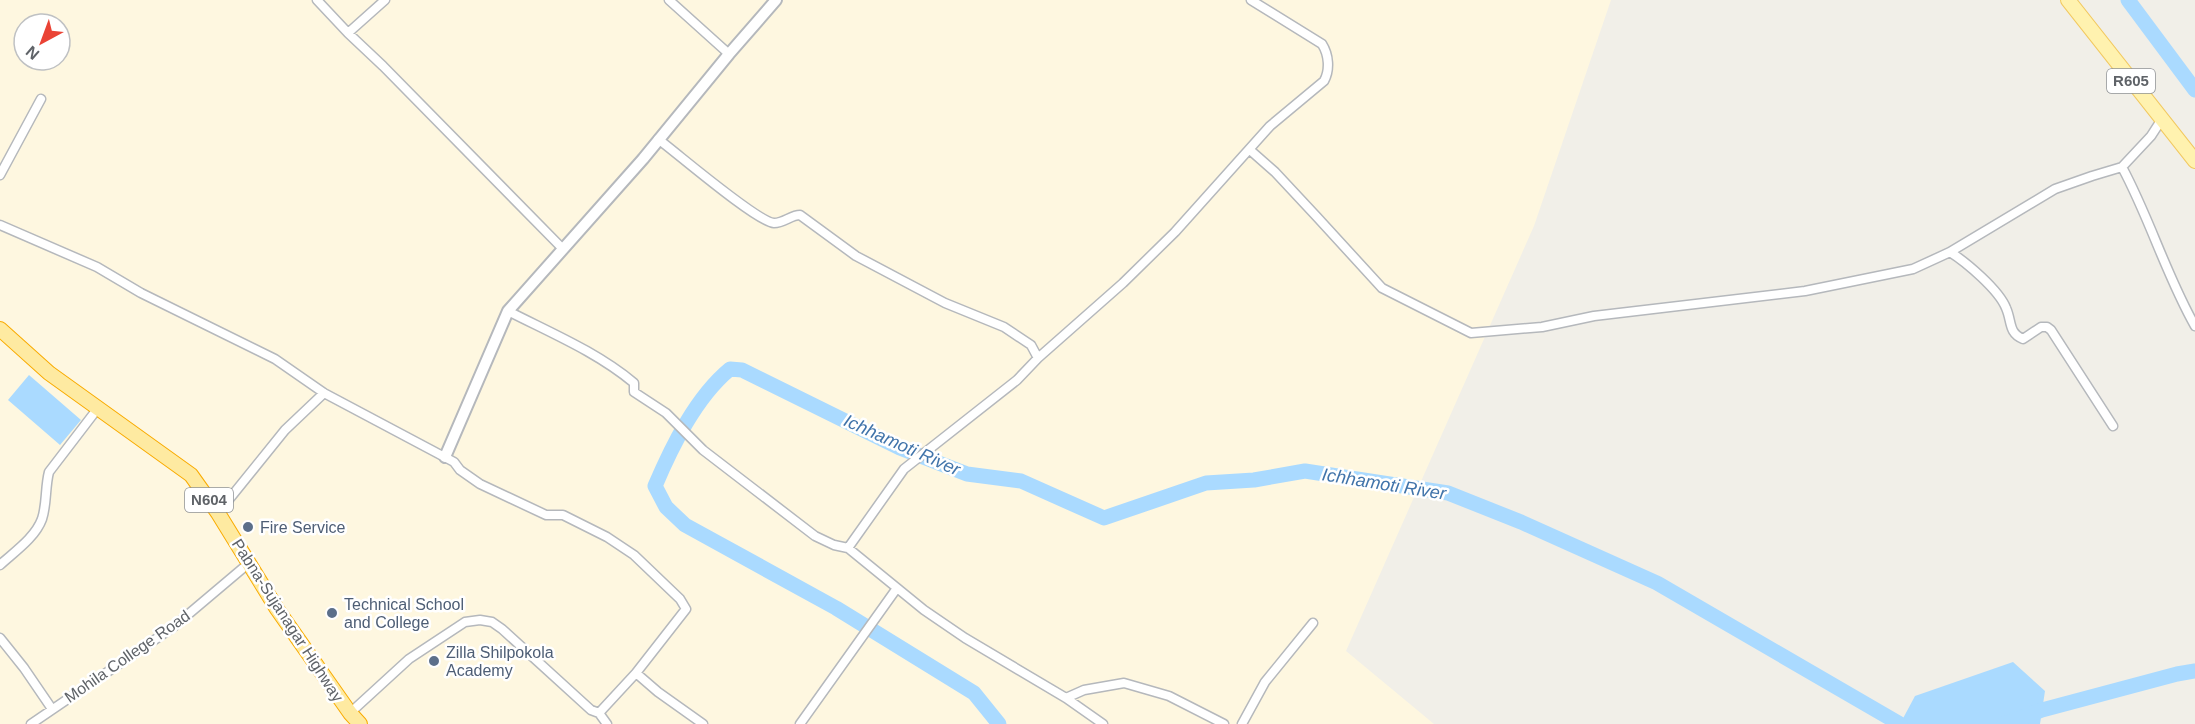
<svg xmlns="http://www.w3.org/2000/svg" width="2195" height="724" viewBox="0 0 2195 724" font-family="Helvetica,sans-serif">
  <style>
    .commercial { fill: #fef7e0; fill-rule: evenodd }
    .water { fill: #aadaff }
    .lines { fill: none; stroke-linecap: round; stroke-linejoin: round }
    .river { stroke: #aadaff; stroke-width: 15 }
    .minor-casing { stroke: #b5b8bc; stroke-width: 11 }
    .tertiary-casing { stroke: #b5b8bc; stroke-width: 14 }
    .primary-casing { stroke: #f2c960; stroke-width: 16 }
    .trunk-casing { stroke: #f9ab00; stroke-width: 16 }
    .minor { stroke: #fff; stroke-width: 8 }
    .tertiary { stroke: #fff; stroke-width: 10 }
    .primary { stroke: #fff2af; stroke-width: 14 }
    .trunk { stroke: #feeaa1; stroke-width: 14 }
    .service-dot { fill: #5c6f8a; stroke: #fff; stroke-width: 2 }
    .labels { text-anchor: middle; stroke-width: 5; stroke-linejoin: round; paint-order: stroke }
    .shield { fill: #fff; stroke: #8f9295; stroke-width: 1.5 }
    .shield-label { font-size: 15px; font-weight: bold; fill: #5f6368 }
    .service-label { font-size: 16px; fill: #4e5e75; stroke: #fff; text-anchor: start }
    .street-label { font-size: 16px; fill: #5f6368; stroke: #fff }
    .water-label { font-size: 18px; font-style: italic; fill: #4174aa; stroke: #fff }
  </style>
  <rect width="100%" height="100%" fill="#f1efe8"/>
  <path class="commercial" d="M0 0H1611L1534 226 1346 651 1434 724H0ZM24 24H60V60H24Z"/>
  <path class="water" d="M29 375 81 420 60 445 8 400Z
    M2013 662 2045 691 2040 724H1900L1915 696Z"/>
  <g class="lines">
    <path class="river" d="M2128 0 2195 90
      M999 724 974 693 836 608 685 525 666 507 655 486C672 446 696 397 730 369L742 370 900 448 967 474 1021 481 1104 518 1206 483 1254 480 1305 471 1448 493 1521 522 1657 583 1900 724
      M2004 724 2042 710 2177 674 2195 671"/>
    <defs>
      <path id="minor" d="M317 0 348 33 383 66 562 248
        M669 0 729 54
        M348 33 385 0
        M2162 119 2151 136 2122 167C2150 219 2166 275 2195 326
        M658 139C677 153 757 222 774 223 784 223 791 215 800 215L856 256 945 303 1004 327 1031 345 1038 358 1017 380 904 469 848 548
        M1250 150 1275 172 1317 217 1382 288 1471 333 1542 327 1594 316 1805 291 1913 269 1950 252
        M0 175 41 99
        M0 225 97 267 141 293 275 359 324 393 454 462 460 470 480 484 546 515H563L607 537 634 555 680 599 686 609 636 673 599 713
        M508 311C551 333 597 352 634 383V392L666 413 703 450 815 536 834 545 848 548 924 610 965 638 1066 698 1103 724
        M1038 358 1123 283 1175 232 1270 126 1324 81C1330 70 1329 55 1322 44L1251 0
        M2113 426 2051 330 2047 327H2041L2023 339C2008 333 2012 321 2006 308 1999 290 1966 262 1950 252L2055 189 2092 176 2122 167
        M218 513 285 430 324 393
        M0 565C14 552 35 538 42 519 47 504 45 487 49 472L98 408
        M0 638 24 668 52 709
        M636 673 658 692 703 724
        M1066 698 1084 690 1124 683 1169 696 1224 724
        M350 713 409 659 465 622 480 620 492 622 502 629 591 710 599 713 607 724
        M31 724 172 628 249 563
        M800 724 897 588
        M1242 724 1265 682 1313 623"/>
      <path id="tertiary" d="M445 457 508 311 643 159 729 54 776 0"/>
      <path id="primary" d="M2068 0 2195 161"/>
      <path id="trunk" d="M0 329 49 373 191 475 218 513 277 609 350 713 360 724"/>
    </defs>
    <use href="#minor" class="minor-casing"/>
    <use href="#tertiary" class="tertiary-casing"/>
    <use href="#primary" class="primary-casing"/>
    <use href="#trunk" class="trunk-casing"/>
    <use href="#minor" class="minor"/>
    <use href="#tertiary" class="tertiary"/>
    <use href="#primary" class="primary"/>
    <use href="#trunk" class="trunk"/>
  </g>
  <g class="service-dot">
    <circle cx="248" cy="527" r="6"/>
    <circle cx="332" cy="613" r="6"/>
    <circle cx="434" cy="661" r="6"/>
  </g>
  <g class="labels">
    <g class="shield">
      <rect x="2107" y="69" width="48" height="24" rx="4.5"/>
      <rect x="185" y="488" width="48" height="24" rx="4.5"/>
    </g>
    <g class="shield-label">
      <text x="2131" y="86">R605</text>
      <text x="209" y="505">N604</text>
    </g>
    <g class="service-label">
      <text x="260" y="533">Fire Service</text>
      <text x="344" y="610">Technical School<tspan x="344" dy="18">and College</tspan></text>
      <text x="446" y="658">Zilla Shilpokola<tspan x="446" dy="18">Academy</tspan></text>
    </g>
    <g class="street-label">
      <text transform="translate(288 620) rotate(57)" y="6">Pabna-Sujanagar Highway</text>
      <text transform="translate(127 656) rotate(-35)" y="6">Mohila College Road</text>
    </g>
    <g class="water-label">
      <text transform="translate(902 445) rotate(24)" y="6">Ichhamoti River</text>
      <text transform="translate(1384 484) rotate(9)" y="6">Ichhamoti River</text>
    </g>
  </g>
  <g transform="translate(42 42) rotate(221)"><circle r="28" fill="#ffffff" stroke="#bfc1c3" stroke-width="1.5"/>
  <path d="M0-4.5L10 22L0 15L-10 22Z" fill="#ea4335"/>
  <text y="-9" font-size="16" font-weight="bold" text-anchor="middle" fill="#5f6368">N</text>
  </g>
</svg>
